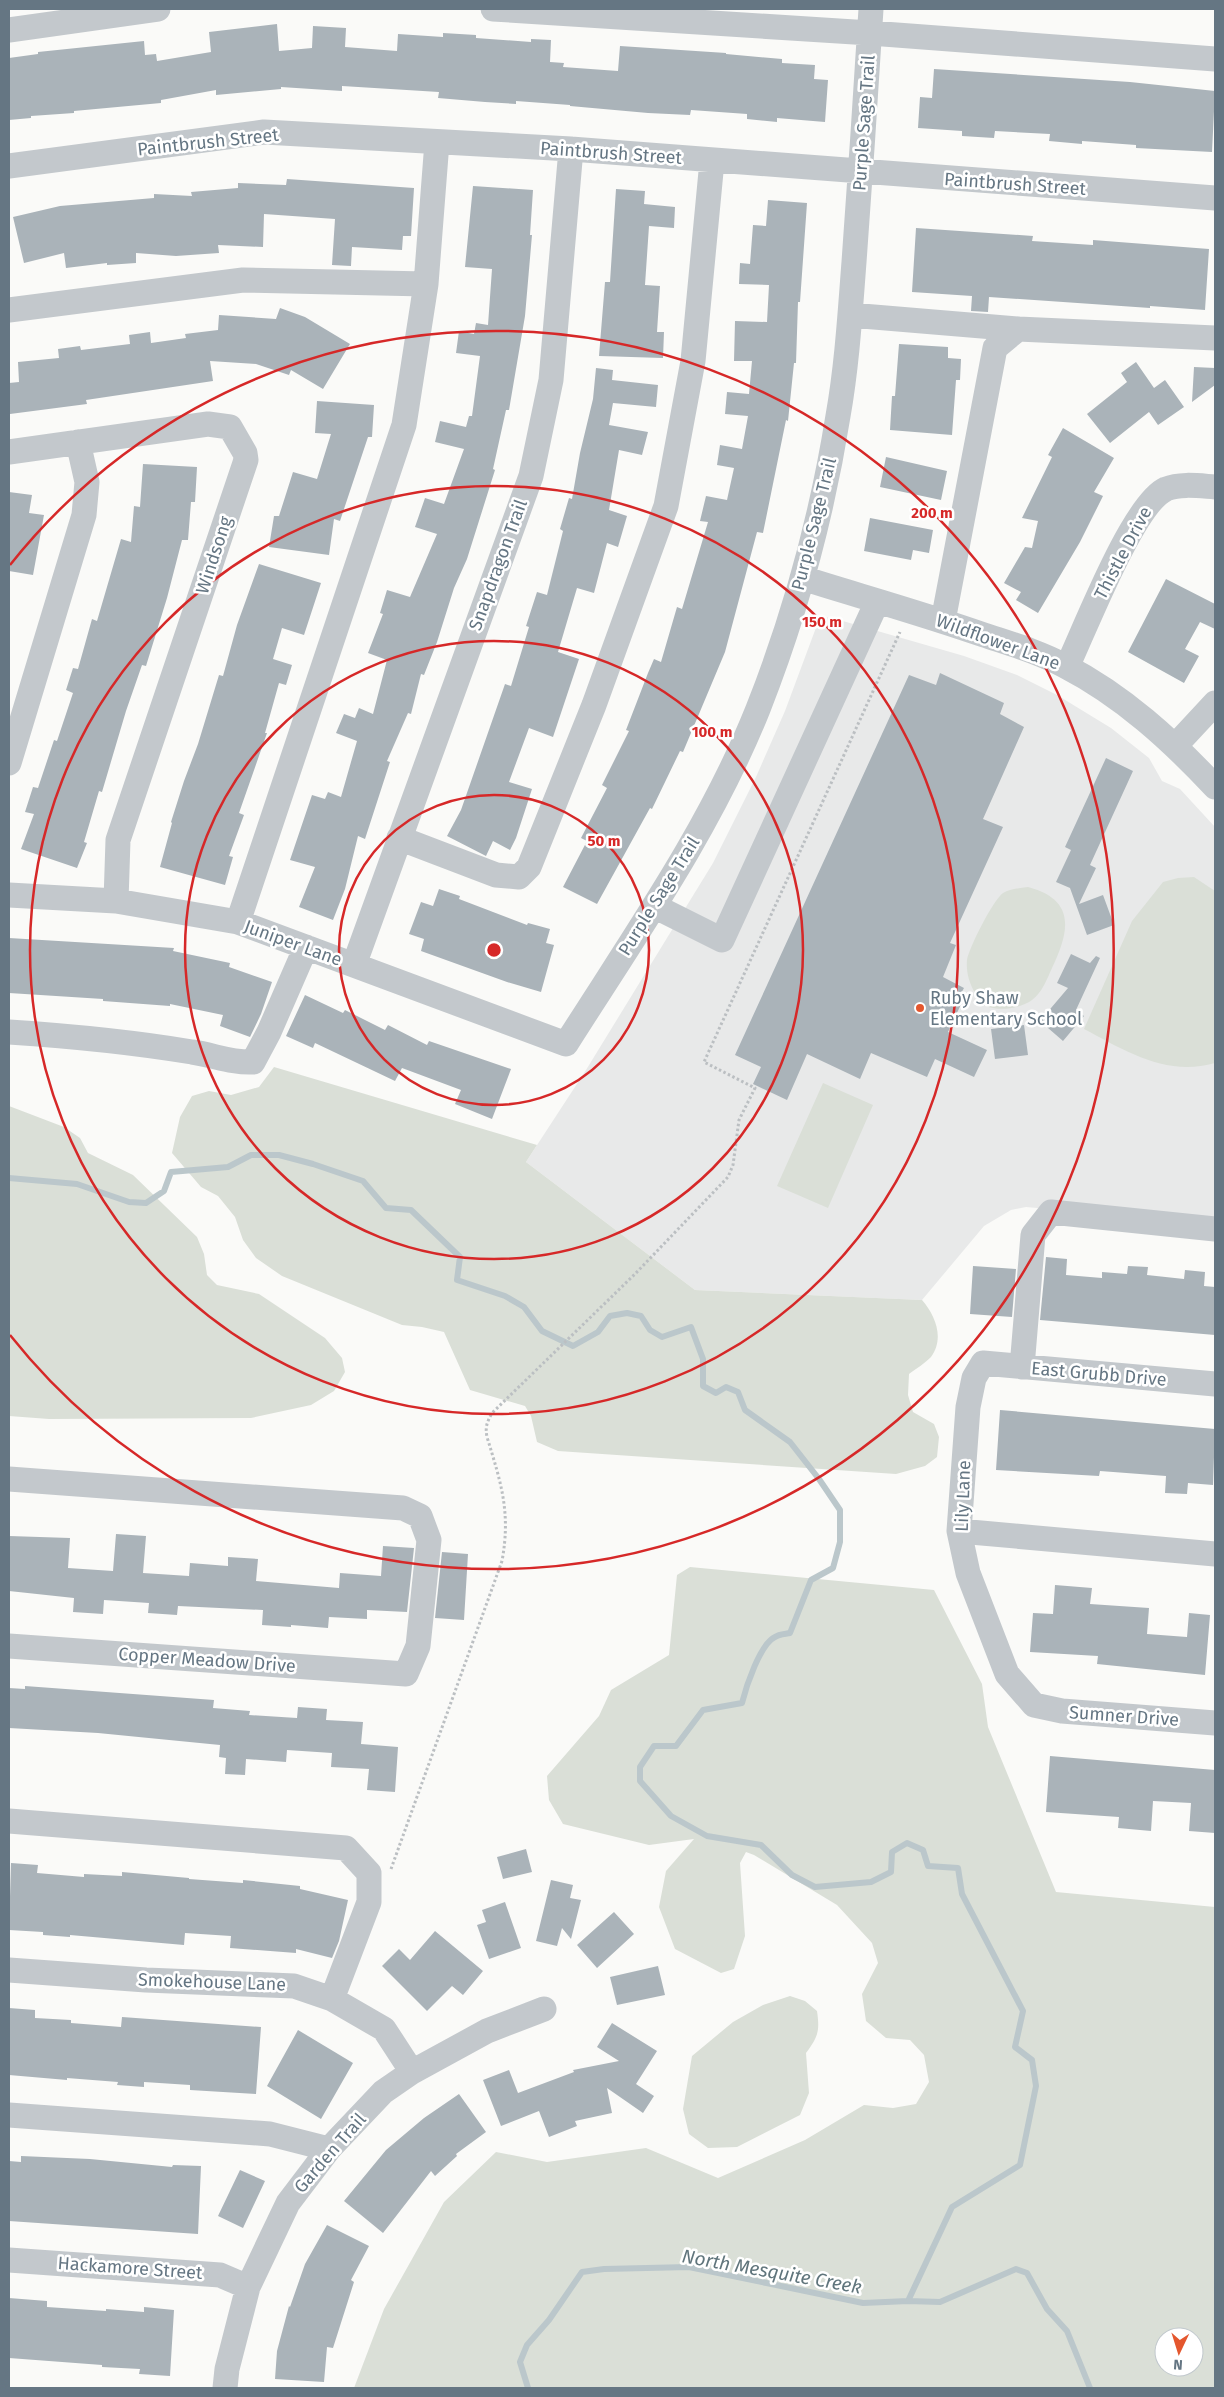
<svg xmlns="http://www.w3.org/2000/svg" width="1224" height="2397" viewBox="0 0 1224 2397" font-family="'Fira Sans',sans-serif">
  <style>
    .built { fill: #e8e9e9 }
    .green { fill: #dadfd7; fill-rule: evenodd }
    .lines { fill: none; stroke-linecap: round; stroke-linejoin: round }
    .stream { stroke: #bbc7cb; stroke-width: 6 }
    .building { fill: #aab3b9 }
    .path { stroke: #bbbfc2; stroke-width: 3; stroke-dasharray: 2.5 2.5; stroke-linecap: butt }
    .minor { stroke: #c3c8cc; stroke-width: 25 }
    .ring { fill: none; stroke: #d62828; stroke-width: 2.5 }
    .poi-dot { fill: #e4572e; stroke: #fff; stroke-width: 2 }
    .labels { text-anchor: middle; stroke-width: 5; stroke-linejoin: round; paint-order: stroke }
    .street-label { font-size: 18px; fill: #657683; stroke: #fff }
    .poi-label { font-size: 18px; fill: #657683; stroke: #fff; text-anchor: start }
    .water-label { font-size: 19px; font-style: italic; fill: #60757c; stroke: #fff }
    .centre { fill: #d62828; stroke: #fff; stroke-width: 2.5 }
    .ring-label { font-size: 15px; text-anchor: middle; font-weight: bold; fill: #d62828; stroke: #fff; stroke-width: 5; stroke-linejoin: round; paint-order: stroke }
  </style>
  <rect width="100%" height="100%" fill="#fafaf8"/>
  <path class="built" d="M829 617 964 656 1017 675 1057 695 1111 728 1149 758 1162 781 1180 789 1215 827V1224L1026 1207 1011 1210 984 1226 922 1300 695 1290 526 1162 586 1070 713 863 756 777 785 711 817 625 822 619Z"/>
  <path class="green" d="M1194 877 1215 891V1063C1166 1077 1126 1051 1084 1029L1132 921 1163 882 1178 878Z
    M1028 887C1077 900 1069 932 1052 968 1047 979 1042 993 1032 1000 1020 1009 994 1013 981 1003 979 1001 976 996 975 993 969 982 966 972 967 960 969 948 993 900 1003 893 1010 889 1020 888 1028 887Z
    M274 1067 537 1145 526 1162 695 1290 922 1300C935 1315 945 1338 931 1357 925 1363 916 1369 909 1374L908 1395 913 1412 934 1424 939 1437 937 1457 925 1466 896 1474 558 1451 537 1442 531 1416 525 1406 470 1390 444 1332 422 1327 402 1325 282 1276 256 1258 243 1240 235 1217 218 1196 201 1187 172 1153 180 1117 192 1096 209 1091 231 1095 259 1087Z
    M823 1083 873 1105 828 1208 777 1186Z
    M9 1106 64 1127 80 1138 88 1153 133 1175 197 1237 204 1254 207 1275 217 1285 259 1294 325 1338 342 1358 345 1372 334 1391 311 1405 251 1418 49 1419 9 1416Z
    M690 1567 934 1590 982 1684 988 1727 1056 1892 1215 1907V2388H354L384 2309 444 2202 496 2152 547 2162 646 2148 718 2178 805 2140 864 2105 893 2108 916 2104 929 2082 924 2055 910 2040 886 2038 866 2021 862 1994 878 1963 872 1943 837 1905 754 1855 746 1852 740 1863 745 1936 734 1969 721 1973 675 1949 659 1907 666 1871 694 1839 649 1845 563 1824 549 1800 547 1776 599 1716 611 1690 669 1655 677 1575ZM1164 2337H1194V2367H1164Z
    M790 1996 805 2001 817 2011C820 2031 818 2037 806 2053L809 2093 800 2115 737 2147 708 2148 689 2134 683 2109 692 2056 733 2022 763 2005Z"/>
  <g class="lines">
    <path class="stream" d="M9 1178 77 1184 129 1202 146 1203 164 1191 171 1172 228 1167 251 1155H279L313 1164 363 1181 386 1208 411 1210 460 1257 457 1280 505 1296 524 1307 542 1331 573 1346 598 1332 610 1316 627 1313 641 1316 650 1330 662 1337 691 1327 703 1359V1386L716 1393 726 1387 738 1392 745 1410 790 1442 819 1479 840 1510V1542L833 1568 811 1580 790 1633C786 1634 779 1634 775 1637 760 1644 746 1687 742 1703L703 1710 676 1746H654L640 1767V1781L671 1816 707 1836 761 1845 792 1875 815 1887 871 1882 891 1872 892 1852 907 1843 923 1850 928 1866 958 1868 962 1894 1023 2011 1015 2047 1032 2060 1036 2086 1020 2165 952 2207 908 2301 863 2303 689 2267 604 2269 582 2272 549 2320 527 2345 520 2362 528 2388
      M908 2301 940 2302 1016 2269 1027 2273 1047 2309 1067 2331 1090 2388"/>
  </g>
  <path class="building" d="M277 24 279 51 312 48 313 26 346 28 345 47 397 51 398 34 443 37V33L476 35V38L531 42V39L551 40 550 62 564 63 563 67 618 71 620 46 726 53V54L782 59V63L815 65 814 79 828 80 825 122 777 118V122L747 119V114L691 110 690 115 648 113 570 106V105L516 101V104L485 102 438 98 439 92 342 86V91L281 87V89L216 95V90L161 100V103L74 111V113L31 116V118L9 120V58L38 54V52L144 41 145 55 156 54 157 61 211 52 209 32Z
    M934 69 1130 82 1215 91 1212 152 1136 148V145L1082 141V144L1049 141 1050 134 995 131 994 138 962 136V131L918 128 920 97 932 98Z
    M287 179 414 188 411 236H403L402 250 352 247 351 266 332 265 335 219 264 214 263 247 218 245 219 253 176 256 136 253V263L107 265V263L66 268 64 253 24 263 13 217 60 206 154 198V194L192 196 191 192 238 188V183L286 185Z
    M473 186 533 190 530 235H532L525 316 509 410H506L493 469 495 470 467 559 454 588 437 642 424 675 421 674 411 714 408 713 387 761 390 762 365 839 358 836 345 889 333 920 299 907 315 867 290 860 312 795 325 799 328 792 341 797 357 741 336 733 344 714 355 718 359 708 373 714 387 660 368 653 383 614 380 613 387 590 410 597 437 534 415 527 425 498 444 504 464 449 435 442 440 421 466 427 469 416H472L480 356 456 353 459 331 474 334 476 323 488 325 492 269 465 267Z
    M616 189 645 191 644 204 675 207 674 228 649 226 645 285 660 286 657 332H664L663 358 599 356 605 282H610Z
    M768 200 807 203 800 302H798L796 363H794L788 421 786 420 763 533 757 532 725 652 683 752 680 751 652 809 650 808 597 904 563 887 587 841 581 838 607 788 602 785 629 731 626 730 648 673 654 659 661 662 677 607 682 609 708 522 700 521 706 496 727 500 734 468 717 465 720 445 742 449 748 416 725 414 727 392 749 394 752 361H734L735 321 767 322 769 285 739 284 740 263 750 264 753 225 766 226Z
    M916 228 1033 236 1032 241 1093 245V240L1209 249 1205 310 1150 306V308L989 297 988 312 971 311 972 296 912 292Z
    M280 308 305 317 350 344 323 389 291 370 289 375 256 364 210 361 213 381 86 400 87 404 10 414 9 383 19 382 18 362 59 358 58 349 80 346 81 350 130 344 129 335 150 332 151 343 186 338 185 334 218 330 219 315 276 319Z
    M899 344 948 347V358L961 359 960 380H956L952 435 890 430 892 396H895Z
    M1136 362 1154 388 1165 380 1184 407 1158 425 1149 412 1110 443 1087 414 1127 382 1121 373Z
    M1194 367 1215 368V385L1192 402Z
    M596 368 613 370 612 380 658 385 656 407 613 403 609 425 648 432 642 455 619 450 609 510 627 516 618 547 607 543 594 593 577 588 558 652 579 659 553 737 529 728 509 782 532 789 516 838 510 850 493 841 486 856 447 836 461 810 505 684 511 686 529 627 526 626 537 592 547 595 563 531 560 529 569 498 572 499 580 453 593 399Z
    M317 401 374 405 372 437H368L340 521 334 519 329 555 269 547 274 516H279L293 472 317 479 331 434 315 433Z
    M1063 428 1114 458 1094 492 1103 496 1080 542 1038 613 1016 600 1021 592 1004 583 1025 547 1032 548 1038 521 1022 518 1052 457 1048 455Z
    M886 457 947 471 941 500 880 487Z
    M143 464 197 467 195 502H191L188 540H182L167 598 146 666 142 665 126 711 102 792 99 791 84 842 87 843 77 868 21 849 34 814 25 812 33 787 38 788 54 740 57 741 73 693 66 690 73 668 78 669 92 619 97 621 121 539 131 542 134 506 140 507Z
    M9 492 32 495 29 513 44 515 33 575 9 571Z
    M870 518 933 530 929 553 913 550 911 560 864 551Z
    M259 564 321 583 304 635 282 628 273 659 292 665 286 685 279 683 265 733H267L239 813 244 815 229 856 233 857 225 885 160 867 172 823 171 822 184 781 198 744 219 675 223 676 237 625Z
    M1166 579 1215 604V629L1200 622 1185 649 1199 656 1184 683 1128 652Z
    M940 673 1004 703 1000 714 1024 727 983 819 1003 827 950 943 956 945 943 977 964 988 959 997 964 998 948 1032 987 1050 974 1077 935 1059 927 1077 871 1053 860 1079 807 1054 787 1100 753 1084 761 1067 735 1055 909 675 936 685Z
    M1106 758 1133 771 1090 865 1096 868 1079 904 1103 895 1114 925 1087 935 1070 888 1056 882 1071 850 1065 847Z
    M439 889 460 896 459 899 527 925 528 923 550 929 546 943 554 945 541 992 507 982 421 951 424 939 409 934 421 902 433 906Z
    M9 938 174 948 173 951 230 963 229 967 272 982 261 1014 250 1037 220 1026 223 1015 170 1004V1006L103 1001V999L9 993Z
    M1071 954 1090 963 1096 956 1100 958 1076 1010 1084 1016 1063 1041 1040 1021 1068 988 1057 983Z
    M305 995 343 1013 345 1010 385 1030 388 1025 427 1045 429 1041 511 1069 492 1119 455 1104 461 1090 402 1068 395 1081 315 1043 313 1048 286 1036Z
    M1024 1025 1028 1055 995 1059 991 1029Z
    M1046 1257 1067 1259 1066 1275 1102 1278V1272L1127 1274 1128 1266 1148 1267 1147 1275 1184 1279 1185 1270 1205 1272 1204 1286 1215 1287V1335L1040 1320Z
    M973 1266 1016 1269 1012 1317 970 1314Z
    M1000 1410 1215 1429 1213 1485 1188 1483 1187 1494 1165 1493 1166 1476 1100 1471 1099 1476 996 1470Z
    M116 1534 146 1536 143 1573 189 1576 190 1563 228 1566V1557L258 1559 256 1581 339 1588 340 1573 381 1576 383 1546 414 1548 407 1612 367 1610V1619L329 1617 328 1628 291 1625V1627L262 1625 263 1610 178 1606 177 1615 148 1613 149 1603 104 1600 103 1614 73 1612 74 1598 9 1591V1536L70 1538 68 1568 113 1571Z
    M442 1552 468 1554 464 1620 435 1618Z
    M1055 1585 1092 1588 1090 1604 1149 1608 1147 1634 1187 1637 1189 1613 1210 1615 1205 1675 1097 1664 1098 1656 1030 1652 1033 1613 1053 1614Z
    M25 1686 214 1700 213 1708 250 1711 249 1715 297 1718 298 1707 327 1709 326 1720 363 1722 361 1744 398 1747 395 1792 367 1790 369 1769 331 1767 332 1753 287 1750 286 1762 246 1759 245 1775 225 1774 226 1758 219 1757 220 1745 98 1733 9 1728V1688L25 1689Z
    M1050 1756 1215 1770V1833L1189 1831 1191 1803 1153 1801 1151 1831 1118 1828 1119 1817 1046 1812Z
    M526 1849 532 1872 503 1879 497 1857Z
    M11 1863 38 1865 37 1873 84 1877V1874L122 1876V1872L189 1878V1879L243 1883V1880L300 1886V1889L348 1900 339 1941 332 1958 296 1949V1953L230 1948 231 1936 185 1933 184 1945 70 1935V1937L43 1935V1932L9 1930Z
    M551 1880 573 1885 570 1898 581 1900 571 1939 562 1928 557 1946 536 1941Z
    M505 1902 521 1948 489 1959 477 1925 486 1922 482 1910Z
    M614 1912 634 1934 597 1968 577 1945Z
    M435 1931 483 1971 463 1995 452 1986 427 2011 382 1966 399 1949 410 1960Z
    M658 1966 665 1995 617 2005 610 1977Z
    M9 2008 35 2010V2018L71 2020V2023L121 2027 122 2017 261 2027 256 2094 190 2090V2085L144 2082V2087L117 2085 118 2082 67 2078V2080L9 2075Z
    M612 2023 657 2051 636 2084 654 2096 643 2113 607 2088 612 2113 575 2121 577 2126 549 2137 539 2111 501 2126 483 2080 509 2070 518 2093 574 2072 573 2070 619 2061 597 2047Z
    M298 2030 353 2063 321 2119 267 2086Z
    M459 2094 486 2132 456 2154 457 2156 435 2176 431 2171 383 2233 344 2201 386 2150 424 2118Z
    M21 2156 90 2159 172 2167 173 2165 201 2166 198 2234 9 2221V2161L21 2162Z
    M240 2170 265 2181 243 2228 218 2216Z
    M327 2225 369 2246 351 2280 354 2282 333 2348 327 2347 324 2382 275 2379 277 2351 289 2306 290 2307 305 2264Z
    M9 2298 47 2301V2307L106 2311V2309L144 2312V2307L174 2310 170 2376 139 2374 140 2369 102 2367V2365L9 2358Z"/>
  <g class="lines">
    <path class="path" d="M391 1869 502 1561C511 1512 501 1483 487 1437 485 1427 487 1422 492 1413L635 1274 728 1177 733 1165 739 1120 755 1088 704 1062 900 632"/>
    <path class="minor" d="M493 9 870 33 1215 59
      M9 30 158 9
      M9 166 264 132 571 149 1215 198
      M9 310 243 280 426 284
      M850 315 1018 329 1215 338
      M9 452 208 424 230 427 245 453 246 460 118 840 116 901
      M802 578C863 597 924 614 984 635 1011 644 1039 652 1065 666 1123 696 1171 740 1215 787
      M943 621 995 348 1018 329
      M1067 667C1085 629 1133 504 1166 489 1181 483 1200 486 1215 487
      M1176 745 1215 703
      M9 763 84 515 87 482 78 442
      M399 838 496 875 519 877 529 867 594 705 666 506 693 361 712 161
      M9 895 116 901 238 922 566 1044C635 935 710 829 758 709 795 615 822 516 838 416 847 365 850 314 854 262 860 178 866 93 871 9
      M654 906 722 940 877 602
      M238 922 404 425 426 284 437 142
      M354 965 531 476 551 380 571 149
      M9 1032C70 1036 132 1042 192 1052 214 1055 231 1063 253 1062L269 1032 306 947
      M1022 1367 1033 1235 1051 1212 1215 1229
      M1215 1384 983 1363 974 1378 968 1407 959 1531 968 1573 1007 1674 1034 1705 1062 1711 1215 1723
      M9 1479 403 1508 420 1516 429 1540 418 1646 406 1674 9 1646
      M959 1531 1215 1554
      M9 1821 346 1848 369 1873V1902L332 1999
      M9 1970 146 1980 294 1986 332 1999 384 2029 412 2072
      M9 2115 270 2134 329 2149
      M9 2260 220 2275 248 2287
      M225 2388 227 2369 248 2287 288 2203 329 2149 383 2092 412 2072 487 2031 544 2009"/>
  </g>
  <g class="ring">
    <circle cx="494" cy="950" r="155"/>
    <circle cx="494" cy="950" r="309"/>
    <circle cx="494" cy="950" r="464"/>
    <path d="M10 565A619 619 0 1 1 10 1335"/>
  </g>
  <circle class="poi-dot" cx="920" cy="1008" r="5"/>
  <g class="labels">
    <g class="street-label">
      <text transform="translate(864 123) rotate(-86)" y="6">Purple Sage Trail</text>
      <text transform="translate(208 142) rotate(-6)" y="6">Paintbrush Street</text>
      <text transform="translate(611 153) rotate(4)" y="6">Paintbrush Street</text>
      <text transform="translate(1015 184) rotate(4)" y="6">Paintbrush Street</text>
      <text transform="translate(814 524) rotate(-76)" y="6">Purple Sage Trail</text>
      <text transform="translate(1123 553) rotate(-62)" y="6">Thistle Drive</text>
      <text transform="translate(214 555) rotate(-72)" y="6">Windsong</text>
      <text transform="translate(498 565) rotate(-70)" y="6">Snapdragon Trail</text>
      <text transform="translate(998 642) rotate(20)" y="6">Wildflower Lane</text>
      <text transform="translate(659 896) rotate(-58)" y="6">Purple Sage Trail</text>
      <text transform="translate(293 943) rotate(20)" y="6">Juniper Lane</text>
      <text transform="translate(1099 1374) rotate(5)" y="6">East Grubb Drive</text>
      <text transform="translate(963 1496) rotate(-88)" y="6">Lily Lane</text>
      <text transform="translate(207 1660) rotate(4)" y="6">Copper Meadow Drive</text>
      <text transform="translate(1124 1716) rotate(4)" y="6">Sumner Drive</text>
      <text transform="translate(212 1982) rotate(2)" y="6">Smokehouse Lane</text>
      <text transform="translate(330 2153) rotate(-49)" y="6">Garden Trail</text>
      <text transform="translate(130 2268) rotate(4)" y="6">Hackamore Street</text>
    </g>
    <g class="poi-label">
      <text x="930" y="1004">Ruby Shaw<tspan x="930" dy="21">Elementary School</tspan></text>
    </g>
    <g class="water-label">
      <text transform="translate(772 2271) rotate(10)" y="7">North Mesquite Creek</text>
    </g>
  </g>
  <circle cx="494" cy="950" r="8" class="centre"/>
  <g class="ring-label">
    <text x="932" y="518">200 m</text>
    <text x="822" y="627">150 m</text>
    <text x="712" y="737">100 m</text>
    <text x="604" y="846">50 m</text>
  </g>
  <rect width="1224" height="2397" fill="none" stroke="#657683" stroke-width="20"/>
  <g transform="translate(1179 2352) rotate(184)"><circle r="24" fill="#ffffff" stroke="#c1c8cd"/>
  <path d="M0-4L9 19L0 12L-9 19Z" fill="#e4572e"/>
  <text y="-8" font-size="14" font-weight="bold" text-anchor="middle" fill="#657683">N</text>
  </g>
</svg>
